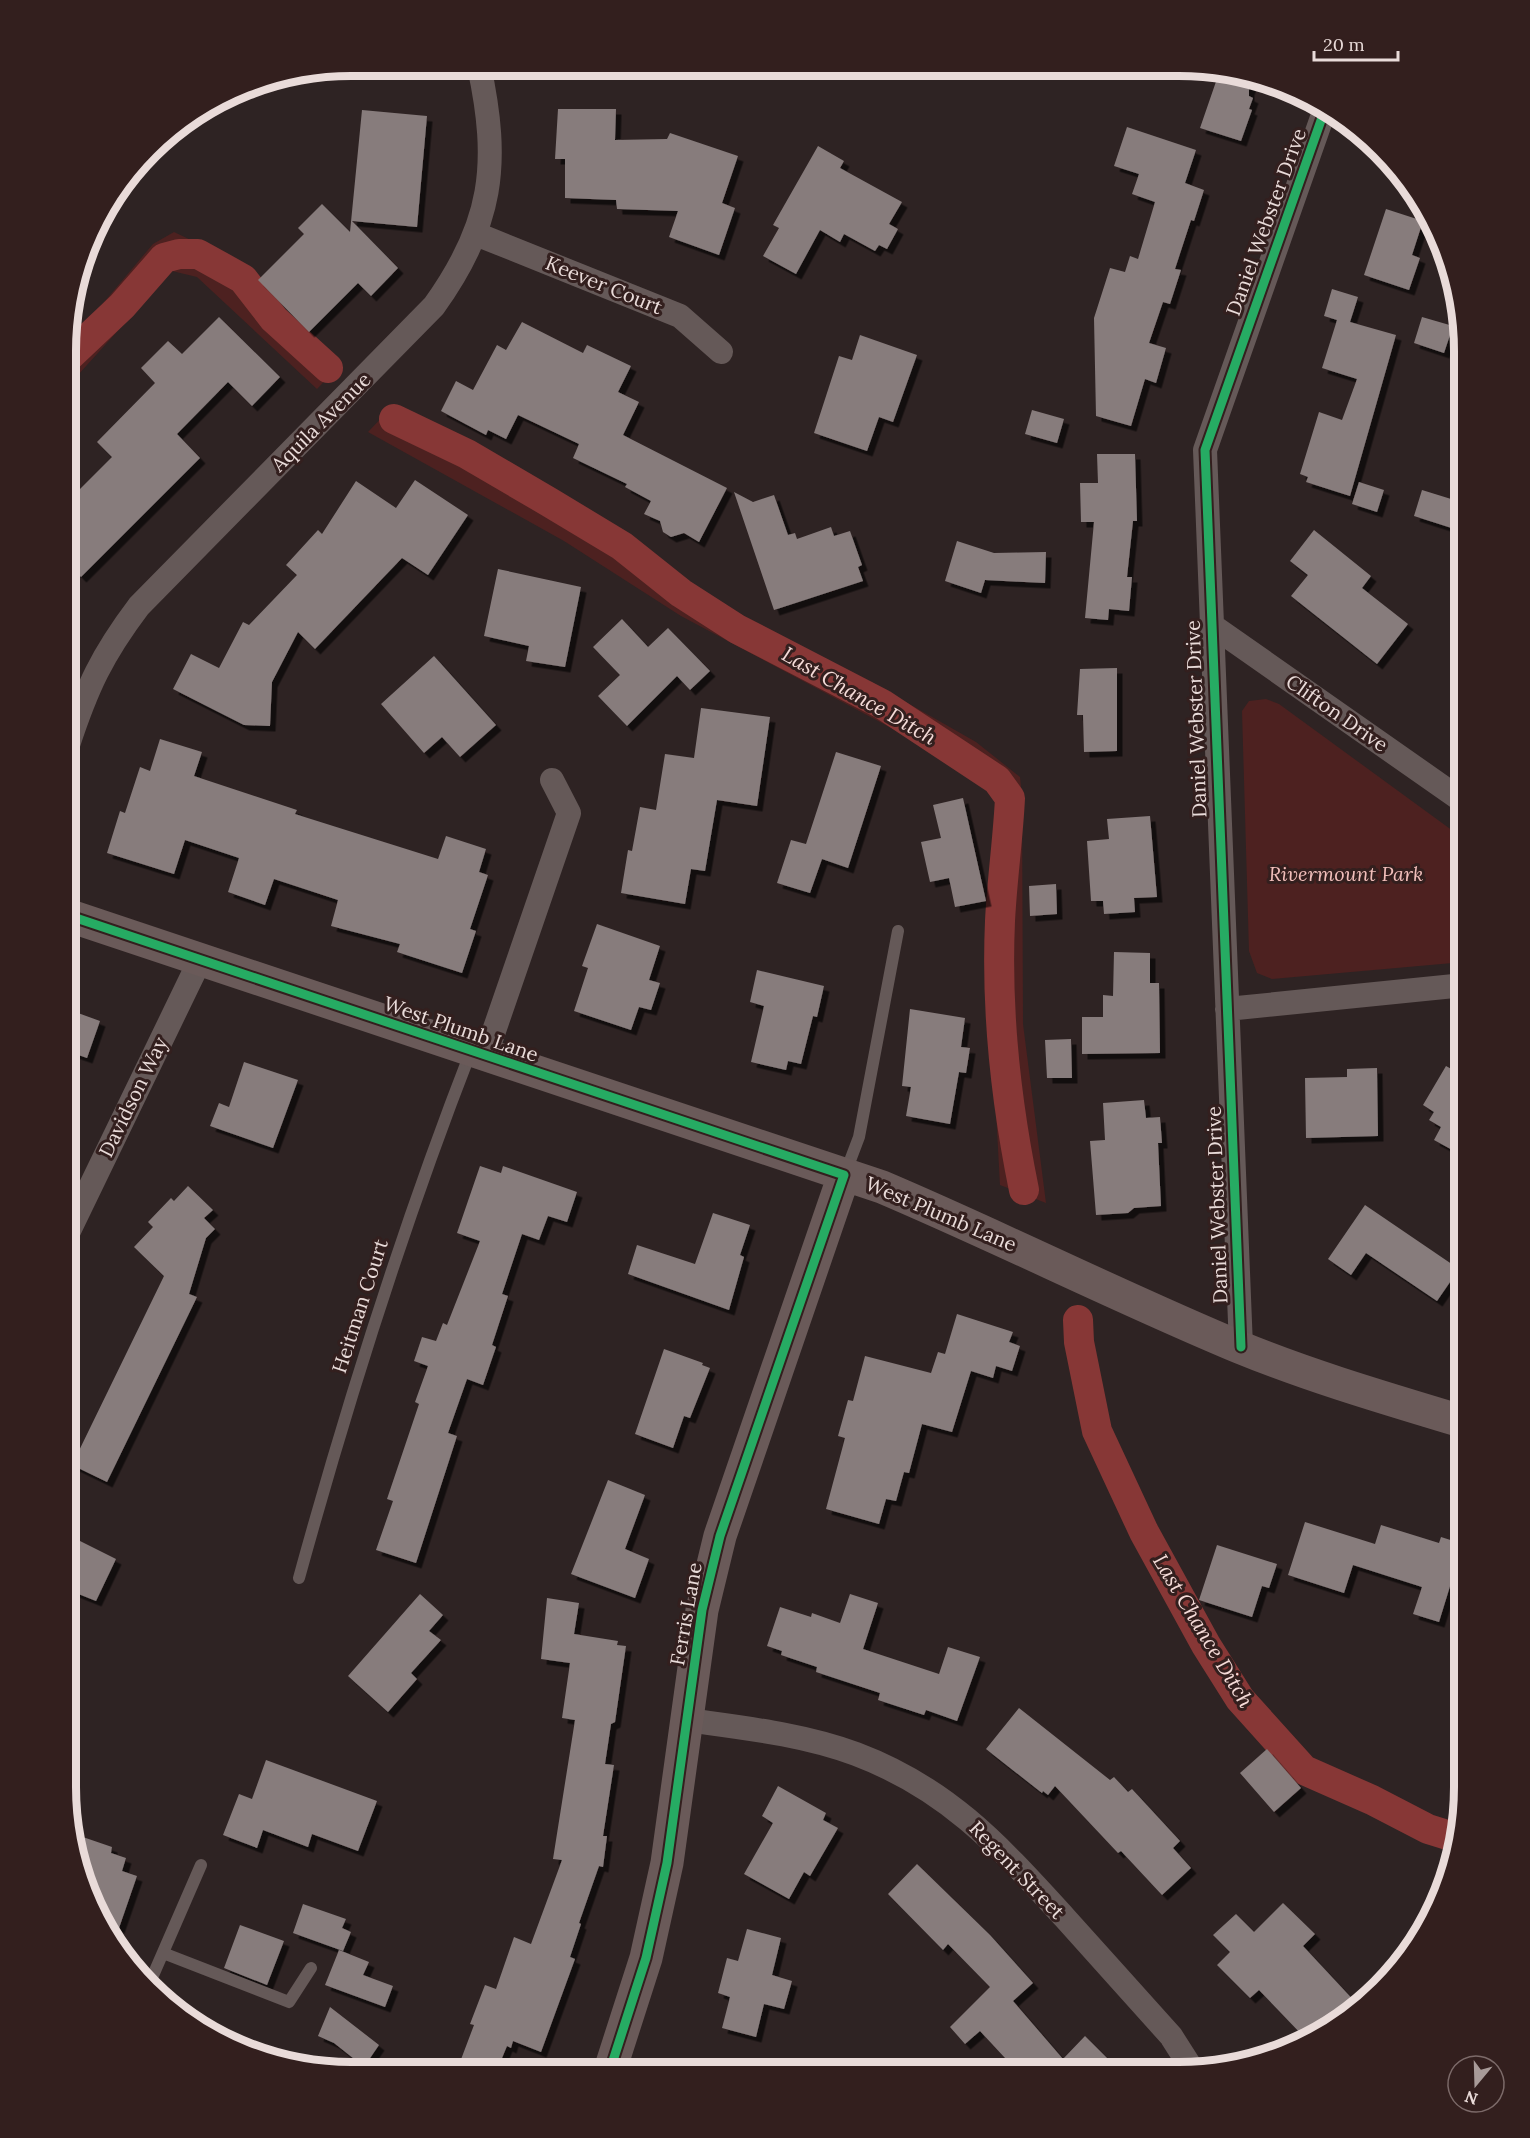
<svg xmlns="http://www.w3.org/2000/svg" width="1530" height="2138" viewBox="0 0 1530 2138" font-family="Lora,serif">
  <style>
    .green { fill: #4d2120 }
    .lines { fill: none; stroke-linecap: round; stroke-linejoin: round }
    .canal { stroke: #873736; stroke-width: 30 }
    .building { fill: #877c7c; filter: url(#shadow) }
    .lane { stroke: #655958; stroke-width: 12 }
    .street { stroke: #655958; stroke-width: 24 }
    .secondary { stroke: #6a5a59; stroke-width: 33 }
    .cycleway-casing { stroke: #331f1e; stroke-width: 13 }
    .cycleway { stroke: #26ab63; stroke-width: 9 }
    .labels { text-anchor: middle; stroke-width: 6; stroke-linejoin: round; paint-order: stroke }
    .street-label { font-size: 20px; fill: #e9dbd9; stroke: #331f1e }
    .park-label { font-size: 20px; font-style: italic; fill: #f1beba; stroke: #331f1e }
    .water-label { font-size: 21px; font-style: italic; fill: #f5dbd8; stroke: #331f1e }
    .rim { fill: none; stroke: #e9dbd9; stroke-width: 8 }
  </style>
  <defs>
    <filter id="shadow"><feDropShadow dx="5.5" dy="5.5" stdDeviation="0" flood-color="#0009"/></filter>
  </defs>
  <rect width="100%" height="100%" fill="#2e2323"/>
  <path class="green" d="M174 232 235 261 340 365 317 389 197 277 172 271 68 386V345L153 244Z
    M390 409 518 476 631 543 711 599 795 649 904 701 976 742 1020 777 1022 796 1023 1024 1046 1203 1000 1185 991 1020 1005 801 986 782 910 738 681 616 564 541 368 432Z
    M1266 699 1279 704 1464 839V962L1272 979 1257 973 1249 951 1242 711 1249 701Z"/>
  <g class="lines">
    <path class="canal" d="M68 357 122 306 164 258 179 254H198L243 279 274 319 328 368
      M394 419 467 454 549 502 622 546 681 593 737 629 882 704 997 780 1010 798C1008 839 1002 880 1000 921 996 1011 1006 1102 1024 1190
      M1078 1320 1079 1342 1097 1431 1144 1532 1206 1645 1240 1699 1304 1770 1372 1800 1428 1829 1457 1838"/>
  </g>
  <path class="building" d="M1220 70 1253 78 1249 90V96L1253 98 1249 109 1252 110 1241 141 1200 128Z
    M558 109H616L615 140 667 139 670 133 738 156 722 203 735 208 719 255 669 237 678 211 617 209 616 200 565 198V159H555Z
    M362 110 427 116 417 227 352 221 398 268 371 296 358 283 309 332 258 280 304 234 298 228 322 204 350 232Z
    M1127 127 1196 150 1185 183 1204 190 1194 221 1191 220 1175 269 1181 270 1170 304 1163 302 1149 343 1166 348 1156 383 1145 379 1131 426 1096 416 1094 318 1110 268 1125 272 1130 256 1138 259 1155 202 1132 194 1139 174 1114 166Z
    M818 146 844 161 840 168 902 202 889 224 898 229 887 249 879 245 875 251 844 234 840 242 820 230 796 274 763 256 779 228 773 225Z
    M1386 209 1423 221 1412 255 1420 258 1409 290 1364 275Z
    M1332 289 1358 297 1350 322 1396 335 1350 496 1306 482 1308 477 1300 474 1319 412 1342 420 1357 379 1322 368 1337 320 1324 316Z
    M219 317 280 377 252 406 228 382 177 434 200 458 81 577 68 564V501L112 457 97 442 155 383 141 368 168 341 182 354Z
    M1422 317 1453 326 1444 353 1414 343Z
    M522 322 583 353 587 345 631 366 618 392 639 402 623 435 727 488 699 542 684 533 671 537 663 532 660 521 644 514 651 501 625 487 627 484 573 458 579 444 518 415 506 439 488 430 486 435 441 411 456 381 473 390 497 345 506 350Z
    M860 335 917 355 893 422 879 417 867 451 814 433 839 356 852 360Z
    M1032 410 1064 419 1057 443 1025 434Z
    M1097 454H1135L1137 521H1133L1127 577H1132L1129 611 1109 609 1108 620 1085 618 1094 522H1081L1080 483H1098Z
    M415 480 468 515 428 575 402 558 315 649 298 632 272 682 270 726 244 725 173 689 191 654 219 668 243 622 249 625 297 575 286 565 318 530 322 534 356 481 396 508Z
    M1359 482 1384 490 1377 512 1352 504Z
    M1422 490 1464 503V532L1414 516Z
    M734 492 753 502 774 495 788 535 795 533 797 539 831 527 834 536 850 531 862 565 858 567 863 581 774 610Z
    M1314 530 1371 576 1362 588 1408 624 1377 664 1291 596 1308 575 1290 561Z
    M957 541 994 553 1046 552 1045 583 985 580 981 593 945 581Z
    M498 569 581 587 565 667 526 661 529 646 484 636Z
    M622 619 648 647 668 628 710 671 690 690 677 676 627 726 598 696 620 675 593 647Z
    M434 656 496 725 460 757 442 737 424 753 381 704Z
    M1117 668V751L1084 752 1083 715H1077L1080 669Z
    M701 708 770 717 757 806 717 800 705 871 691 869 685 904 621 893 628 850 632 851 640 807 656 810 665 754 694 758Z
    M160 739 202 752 194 776 297 810 295 814 438 859 446 836 486 849 479 872 488 875 470 929 476 931 462 973 397 952 400 944 331 926 338 900 274 879 265 905 228 892 239 858 185 840 174 874 107 853 120 811 125 813 140 767 150 771Z
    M836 752 881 766 848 868 822 859 810 893 777 883 791 840 806 844Z
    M963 798 986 901 955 907 949 878 930 882 921 842 941 838 933 805Z
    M1150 816 1157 897 1134 898 1135 912 1104 914 1103 901H1091L1087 841 1109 839 1107 819Z
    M1056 884 1057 914 1030 916 1029 886Z
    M597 924 660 946 649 980 660 983 651 1010 639 1007 631 1030 574 1011 588 968 582 966Z
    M1114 952 1150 953V983H1159L1160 1053 1082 1054V1017H1103V995L1113 996Z
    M757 970 824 986 817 1017 813 1016 801 1064 788 1061 786 1070 751 1062 764 1006 750 1002Z
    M67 1009 100 1021 87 1058 67 1051Z
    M910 1009 965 1018 961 1047 970 1048 966 1073 959 1072 950 1124 906 1116 911 1087 902 1086Z
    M1071 1039 1072 1078H1047L1045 1040Z
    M244 1062 298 1080 273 1148 210 1126 219 1103 229 1107Z
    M1446 1066 1464 1076V1140L1456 1152 1434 1140 1441 1127 1429 1120 1434 1112 1423 1105Z
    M1377 1068 1378 1136 1306 1138 1305 1078 1347 1077V1069Z
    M1144 1100 1146 1118 1160 1117 1162 1143H1158L1161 1206 1134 1208 1128 1213 1096 1215 1090 1141 1105 1140 1103 1103Z
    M480 1166 501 1173 503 1166 577 1192 567 1222 548 1216 539 1240 522 1234 502 1294 508 1296 492 1345 496 1347 483 1385 467 1379 448 1433 457 1436 416 1563 376 1550 393 1501 387 1499 419 1404 415 1402 428 1366 414 1361 422 1337 436 1341 443 1323 447 1325 480 1241 457 1233Z
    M188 1186 213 1210 204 1218 215 1229 206 1238 189 1294 197 1297 107 1482 72 1465 164 1276 134 1247 153 1227 148 1222 171 1198 174 1201Z
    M1365 1205 1459 1269 1437 1301 1366 1253 1351 1275 1328 1259Z
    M713 1213 750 1225 740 1255 744 1257 729 1310 628 1274 637 1245 695 1264Z
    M957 1314 1013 1332 1009 1342 1020 1346 1012 1371 996 1366 993 1378 971 1371 952 1432 922 1424 909 1473 904 1472 896 1501 886 1499 879 1524 826 1509 845 1438 838 1436 848 1400 853 1401 865 1356 931 1373 938 1352 945 1354Z
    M664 1349 703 1363 702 1365 710 1368 690 1418 684 1416 673 1448 635 1434Z
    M608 1480 645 1495 625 1549 649 1559 635 1598 571 1574Z
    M1305 1522 1375 1544 1381 1525 1439 1543 1441 1537 1463 1544 1439 1622 1413 1614 1422 1587 1353 1565 1344 1593 1288 1575Z
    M66 1534 116 1559 96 1601 66 1589Z
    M1217 1545 1277 1564 1269 1588 1262 1586 1252 1617 1199 1600Z
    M420 1594 443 1615 429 1631 441 1640 411 1673 417 1679 388 1712 348 1676Z
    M850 1594 878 1603 863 1649 939 1674 948 1647 980 1657 957 1721 926 1710 924 1715 878 1700 880 1693 816 1672 817 1667 781 1655 782 1651 767 1646 780 1607 811 1617 812 1613 840 1623Z
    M547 1598 579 1603 574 1634 618 1641 617 1645 626 1646 615 1722 611 1724 605 1764 614 1765 603 1836H607L603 1867 599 1866 579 1923 581 1924 570 1957 575 1959 541 2052 513 2041 511 2048 507 2046 497 2070H457L474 2025 470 2024 485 1985 496 1989 514 1937 531 1944 562 1860 553 1859 575 1720 562 1718 570 1663 541 1659Z
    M1019 1708 1110 1780 1114 1777 1128 1792 1132 1789 1180 1841 1173 1848 1191 1868 1162 1895 1121 1851 1118 1853 1055 1786 1048 1795 1043 1791 1042 1793 986 1749Z
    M1267 1749 1301 1788 1274 1812 1240 1773Z
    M266 1760 377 1801 358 1851 312 1834 308 1847 263 1830 257 1848 223 1835 239 1794 252 1799Z
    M778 1786 826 1813 823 1820 838 1828 810 1876 804 1872 789 1899 744 1874 773 1823 762 1816Z
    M77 1835 112 1847 111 1853 126 1858 122 1871 137 1876 119 1928 103 1922 95 1912Z
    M917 1864 990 1935 1033 1983 1013 2001 1063 2059 1085 2036 1121 2072H1018L980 2031 965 2044 950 2027 990 1987 948 1944 943 1950 888 1894Z
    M1283 1903 1315 1934 1303 1946 1359 2006 1313 2037 1309 2033 1305 2038 1259 1990 1250 1998 1217 1965 1230 1952 1213 1935 1236 1914 1254 1932Z
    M303 1904 346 1919 342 1928 351 1932 343 1951 293 1933Z
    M240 1925 284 1941 267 1985 224 1968Z
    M747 1929 781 1938 772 1975 792 1981 784 2009 764 2004 756 2037 722 2028 730 1997 718 1993 727 1958 738 1961Z
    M339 1950 369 1962 363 1975 393 1986 385 2007 325 1985Z
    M330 2007 379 2045 366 2064 363 2066 334 2043 318 2036Z"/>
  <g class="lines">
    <path class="lane" d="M845 1174 859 1137 898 931
      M299 1578C348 1400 404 1223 471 1051
      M163 1953 289 2002 311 1968
      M151 1980 201 1865"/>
    <path class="street" d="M476 234 680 316 721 352
      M1210 624 1464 802
      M68 745C87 687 102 655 139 606L434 306C493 224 500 164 479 66
      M1227 1009 1464 985
      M485 1057 569 813 552 780
      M67 1235 200 960
      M1241 1347 1205 450 1325 109
      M687 1720C744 1728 802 1734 856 1754 949 1789 1000 1847 1065 1918 1100 1957 1136 1997 1171 2036L1192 2069"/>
    <path class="secondary" d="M67 915 882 1187C1002 1238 1119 1297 1239 1347 1312 1377 1388 1399 1464 1422
      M610 2070 646 1958 667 1863 702 1610 720 1536 844 1175"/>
    <defs>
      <path id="cycleway" d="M67 915 844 1175 720 1536 702 1610 667 1863 646 1958 610 2070
        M1241 1347 1205 450 1325 109"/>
    </defs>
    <use href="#cycleway" class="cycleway-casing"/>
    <use href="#cycleway" class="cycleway"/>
  </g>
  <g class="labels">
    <g class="street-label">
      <text transform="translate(1266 222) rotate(-70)" y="7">Daniel Webster Drive</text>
      <text transform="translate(604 285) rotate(22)" y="7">Keever Court</text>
      <text transform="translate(321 422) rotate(-45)" y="7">Aquila Avenue</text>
      <text transform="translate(1337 713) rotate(35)" y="7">Clifton Drive</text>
      <text transform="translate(1196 719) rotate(-92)" y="7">Daniel Webster Drive</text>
      <text transform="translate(461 1029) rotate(19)" y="7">West Plumb Lane</text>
      <text transform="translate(133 1097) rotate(-64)" y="7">Davidson Way</text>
      <text transform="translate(1217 1205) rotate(-92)" y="7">Daniel Webster Drive</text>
      <text transform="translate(941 1214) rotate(23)" y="7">West Plumb Lane</text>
      <text transform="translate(360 1306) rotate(-72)" y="7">Heitman Court</text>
      <text transform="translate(686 1614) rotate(-80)" y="7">Ferris Lane</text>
      <text transform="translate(1017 1870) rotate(46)" y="7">Regent Street</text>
    </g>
    <g class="park-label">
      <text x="1346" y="881">Rivermount Park</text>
    </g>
    <g class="water-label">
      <text transform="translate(859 696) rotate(30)" y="7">Last Chance Ditch</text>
      <text transform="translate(1203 1631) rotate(59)" y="7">Last Chance Ditch</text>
    </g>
  </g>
  <path d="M0 0H1530V2138H0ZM351 76H1179A275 275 0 0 1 1454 351V1787A275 275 0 0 1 1179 2062H351A275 275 0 0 1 76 1787V351A275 275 0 0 1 351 76Z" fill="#331f1e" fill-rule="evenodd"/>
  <path class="rim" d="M351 76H1179A275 275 0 0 1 1454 351V1787A275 275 0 0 1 1179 2062H351A275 275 0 0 1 76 1787V351A275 275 0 0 1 351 76Z"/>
  <g transform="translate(1476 2084) rotate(199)"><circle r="28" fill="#331f1e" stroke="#7c6a69" stroke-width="1.5"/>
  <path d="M0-4.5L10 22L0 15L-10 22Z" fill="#a89b99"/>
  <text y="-9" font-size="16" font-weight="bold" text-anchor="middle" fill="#e9dbd9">N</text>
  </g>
  <path d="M1314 51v9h84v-9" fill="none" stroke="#e9dbd9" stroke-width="3"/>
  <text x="1323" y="51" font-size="18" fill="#e9dbd9" stroke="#331f1e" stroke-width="4.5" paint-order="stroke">20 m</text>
</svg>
